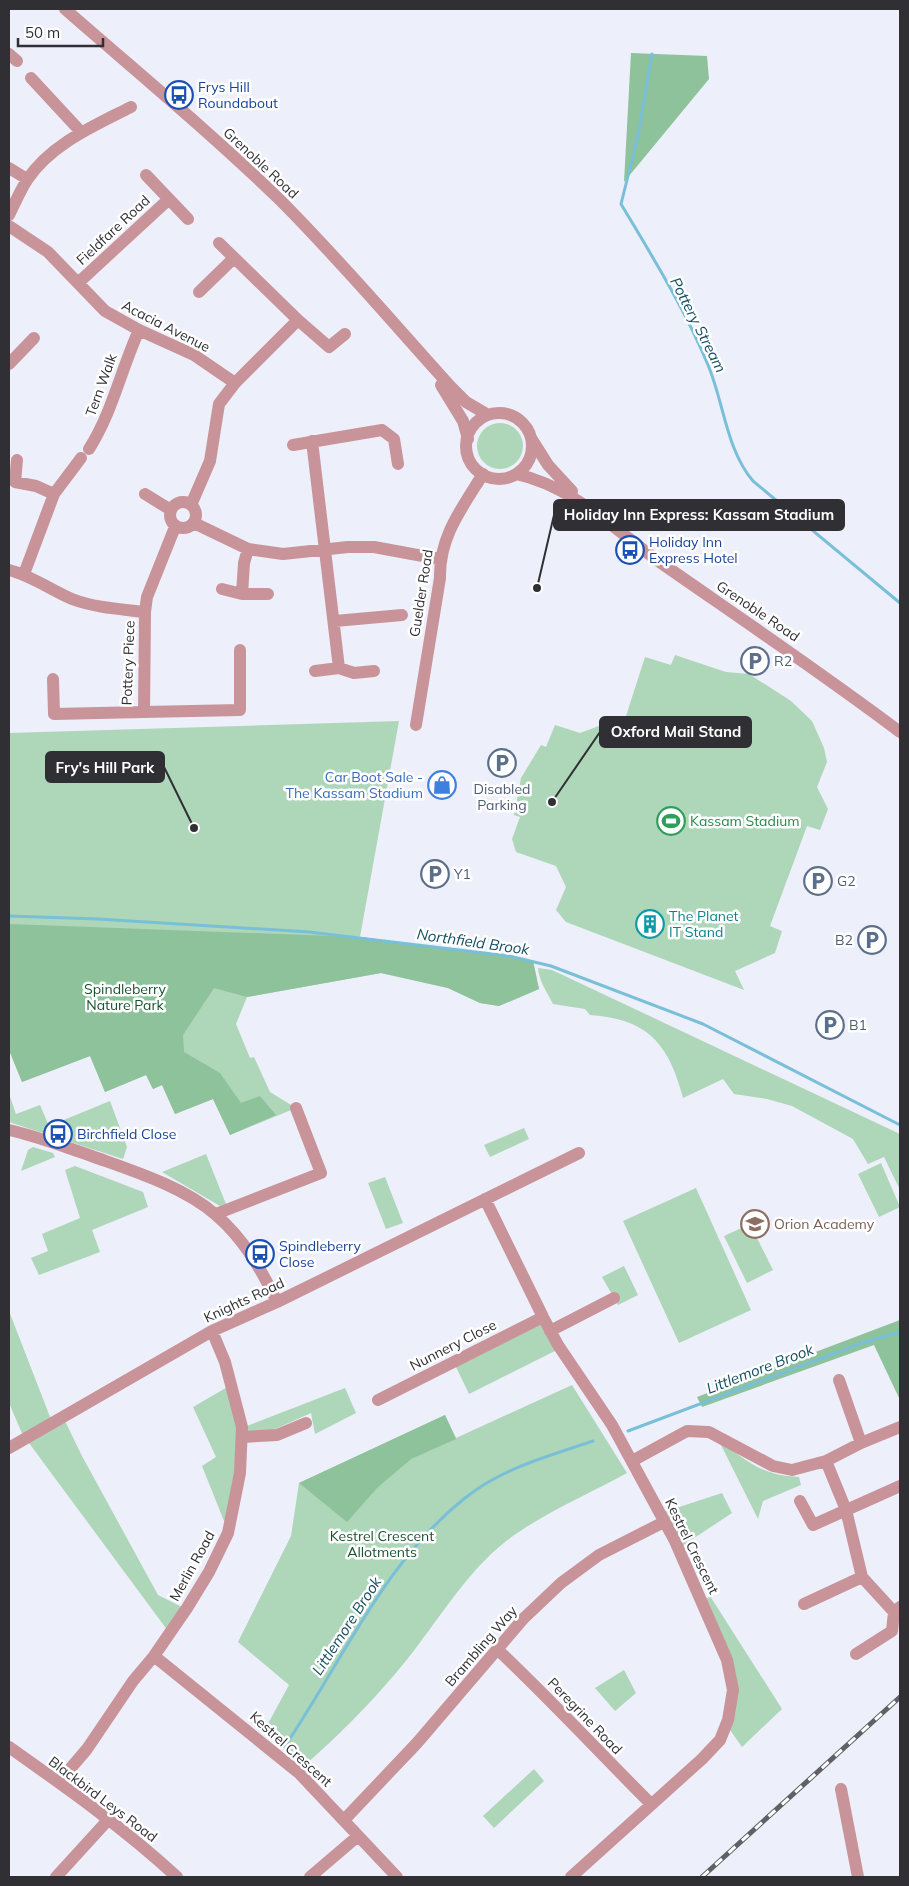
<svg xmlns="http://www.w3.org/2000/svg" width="909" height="1886" viewBox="0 0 909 1886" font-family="Mulish,sans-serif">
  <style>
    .green { fill: #aed6b8 }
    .forest { fill: #8dc29a }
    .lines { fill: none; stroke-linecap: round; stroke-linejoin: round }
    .stream { stroke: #79bfd8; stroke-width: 3 }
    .minor { stroke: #c89499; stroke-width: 12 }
    .tertiary { stroke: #c89499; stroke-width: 12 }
    .rail-casing { stroke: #606067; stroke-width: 5 }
    .rail { stroke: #fff; stroke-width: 3; stroke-dasharray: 9; stroke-linecap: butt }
    .labels { text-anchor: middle; stroke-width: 5; stroke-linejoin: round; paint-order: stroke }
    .transit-label { font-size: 14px; fill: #164399; stroke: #fff; text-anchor: start }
    .street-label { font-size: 14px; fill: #2f2f34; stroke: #fff }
    .service-label { font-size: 14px; fill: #4e5e75; stroke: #fff; text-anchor: start }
    .shop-label { font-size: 14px; fill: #366cbe; stroke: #fff; text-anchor: end }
    .leisure-label { font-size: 14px; fill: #27864d; stroke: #fff; text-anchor: start }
    .culture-label { font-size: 14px; fill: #0d838f; stroke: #fff; text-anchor: start }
    .park-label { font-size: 14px; fill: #17522d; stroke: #fff }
    .education-label { font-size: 14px; fill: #785e54; stroke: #fff; text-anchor: start }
    .water-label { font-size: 15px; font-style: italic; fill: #144e61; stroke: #fff }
    .leader { fill: none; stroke: #2f2f34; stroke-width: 2 }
    .callout-dot { fill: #2f2f34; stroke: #fff; stroke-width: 2 }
    .callout { fill: #2f2f34; stroke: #2f2f34; stroke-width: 2 }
    .callout-label { font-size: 15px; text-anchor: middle; font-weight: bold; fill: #fff }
  </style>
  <rect width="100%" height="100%" fill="#edeffb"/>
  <path class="green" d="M477 446a23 23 0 1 1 46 0a23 23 0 1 1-46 0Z
    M675 655 726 672 749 674 791 701 812 721 824 748 827 762 817 787 828 809 820 830 807 826 770 926 782 931 775 953 735 971 744 990 566 922 556 910 566 887 556 866 516 852 512 839 520 817 514 815 521 778 541 745 546 747 555 725 580 733 626 716 645 657 671 665Z
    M399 721 360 937 509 956 533 961 539 989 499 1006 480 1003 448 988 381 973 247 997 236 1024 250 1058 254 1057 270 1092 296 1108 230 1135 213 1099 175 1114 162 1085 153 1089 146 1075 105 1092 90 1056 22 1082 9 1050V733Z
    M538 968 552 970 900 1134V1190L884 1157 868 1164 853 1139 792 1106 767 1099 734 1094 723 1079 683 1098C669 1044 648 1019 590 1015L585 1009 553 1004C547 992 539 981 538 968Z
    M9 1094 16 1114 40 1105 49 1126 110 1101 127 1147 123 1159 9 1122Z
    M524 1128 529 1139 490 1157 484 1145Z
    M33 1147 53 1153 55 1157 21 1171 28 1150Z
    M206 1154 226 1204 220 1206 162 1172Z
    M881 1163 900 1207 879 1217 858 1174Z
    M75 1166 143 1192 148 1207 92 1230 100 1252 39 1275 31 1258 48 1251 42 1234 80 1218 65 1170Z
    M385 1177 403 1223 386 1229 368 1183Z
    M696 1188 751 1310 679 1343 623 1221Z
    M750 1224 773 1270 747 1283 724 1236Z
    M624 1266 638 1295 618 1305 602 1277Z
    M9 1311 52 1422 24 1438 9 1403Z
    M542 1321 557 1350 469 1394 455 1365Z
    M231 1385 241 1427 228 1531 202 1466 216 1457 193 1407Z
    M572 1385 627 1473C584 1497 526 1520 490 1555 454 1590 428 1636 395 1674 368 1706 336 1738 304 1766L264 1731 289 1685 238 1642 291 1536 299 1483 445 1415 456 1438Z
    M345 1388 356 1413 315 1434 311 1413 242 1444V1428Z
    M63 1417 82 1456 158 1595 188 1610 171 1635 26 1439Z
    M719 1441C748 1461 762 1476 799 1477L801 1485 763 1501 758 1519Z
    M722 1493 732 1513 676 1550 658 1514Z
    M710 1596 782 1709 742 1747 728 1727 734 1691 702 1602Z
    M624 1670 636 1693 615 1711 595 1688Z
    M534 1769 544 1781 494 1828 483 1816Z"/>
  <path class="forest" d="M631 53 707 56 709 79 624 182Z
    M9 924 360 937 509 956 533 961 539 989 499 1006 480 1003 448 988 381 973 247 997 214 988 183 1035 184 1052 220 1073 241 1103 260 1096 276 1115 230 1135 213 1099 175 1114 162 1085 153 1089 146 1075 105 1092 90 1056 22 1082 9 1050Z
    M900 1320V1400L874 1345 702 1407 697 1397Z
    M445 1415 456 1439 411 1459 377 1488 347 1522 299 1483Z"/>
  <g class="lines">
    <path class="stream" d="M652 54 638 136 621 204C652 256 685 309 708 365 724 403 726 449 753 481L900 603
      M9 916 98 919 309 932 509 956 551 966 703 1024 900 1125
      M628 1431 862 1343 900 1332
      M285 1746C342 1662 384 1562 465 1498 502 1468 549 1456 593 1441"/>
    <path class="minor" d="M9 54 17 61
      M31 78 81 132
      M9 168 27 179
      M146 175 188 219
      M9 215C15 203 20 191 27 180 51 144 94 126 131 107
      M9 226 48 252 105 311 139 330 194 355 235 383 219 404 210 461 191 505
      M219 243 298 320 235 383
      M78 283 169 199
      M199 292 234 258
      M298 320 329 347 345 334
      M9 364 34 338
      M312 441 339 668
      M293 445 382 430 394 439 398 464
      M89 449C112 413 121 370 139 330
      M17 460 15 482 36 486 54 494
      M145 494 171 510
      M170 515a13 13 0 1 1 26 0a13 13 0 1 1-26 0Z
      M194 523 248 549 283 554 348 547H374L439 559
      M9 570C32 576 51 590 72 599 96 608 120 609 145 612L147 597 175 527
      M24 574 54 494 81 458
      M222 589 242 594H268
      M242 594 244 563 248 549
      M335 621 402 615
      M315 671 339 668 354 673 374 671
      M53 679 54 714 144 712 145 612
      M144 712 240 710V650
      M416 725 440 578C439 537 462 508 483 474
      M9 1130C36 1136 62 1146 89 1155 130 1170 183 1186 216 1215 244 1239 261 1269 277 1302
      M485 1199 543 1317 558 1345 612 1425 675 1541 727 1660 733 1690 728 1720 720 1740 702 1759 571 1877
      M216 1214 321 1173 296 1108
      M550 1331 614 1298
      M839 1380 861 1443
      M378 1400 543 1317
      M242 1437 277 1435 306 1423
      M9 1448 212 1331 277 1302 579 1153
      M632 1461 687 1431 709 1432 773 1466 792 1470 826 1461 861 1443 900 1427
      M826 1461 846 1510 862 1577 894 1612
      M800 1501 813 1525 900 1486
      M804 1604 862 1577
      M497 1649C550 1699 599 1752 651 1804
      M856 1654 892 1631 894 1612 900 1607
      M154 1656 299 1773 397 1877
      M59 1782 87 1749 133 1681 154 1656 187 1608 209 1572 228 1533 240 1473 242 1427 225 1362 212 1331
      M841 1789 858 1877
      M344 1820 417 1743 523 1619 561 1583 599 1555 664 1522
      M56 1877 108 1820
      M310 1877 358 1836"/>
    <path class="tertiary" d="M65 9C137 72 211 133 280 200 340 260 394 324 451 387L466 402 488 415
      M441 385 463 421 468 439
      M466 446a33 33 0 1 1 66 0a33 33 0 1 1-66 0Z
      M531 438 548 465 572 491
      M516 474C573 486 617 532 664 565 743 620 823 674 900 732
      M9 1747C67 1788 125 1829 177 1877"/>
    <defs>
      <path id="rail" d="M702 1877 900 1697"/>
    </defs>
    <use href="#rail" class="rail-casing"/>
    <use href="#rail" class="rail"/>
  </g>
  <defs>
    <symbol id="bus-ring" viewBox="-11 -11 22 22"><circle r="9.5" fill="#fff" stroke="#1a4fb4" stroke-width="1.5"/><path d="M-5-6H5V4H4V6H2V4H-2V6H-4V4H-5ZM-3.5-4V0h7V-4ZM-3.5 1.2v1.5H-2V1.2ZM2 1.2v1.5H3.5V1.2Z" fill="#1a4fb4"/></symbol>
    <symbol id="parking-ring" viewBox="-11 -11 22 22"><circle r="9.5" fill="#fff" stroke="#5c6f8a" stroke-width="1.5"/><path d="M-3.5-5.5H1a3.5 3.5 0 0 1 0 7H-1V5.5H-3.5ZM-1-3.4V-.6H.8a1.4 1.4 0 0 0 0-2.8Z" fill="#5c6f8a"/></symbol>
    <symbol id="shop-ring" viewBox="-11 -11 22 22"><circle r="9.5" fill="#fff" stroke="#3f7fe0" stroke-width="1.5"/><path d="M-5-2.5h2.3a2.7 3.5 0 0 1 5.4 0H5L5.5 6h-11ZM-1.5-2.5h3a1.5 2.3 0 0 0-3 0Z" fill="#3f7fe0"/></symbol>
    <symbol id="stadium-ring" viewBox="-11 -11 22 22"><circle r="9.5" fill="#fff" stroke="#2e9e5b" stroke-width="1.5"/><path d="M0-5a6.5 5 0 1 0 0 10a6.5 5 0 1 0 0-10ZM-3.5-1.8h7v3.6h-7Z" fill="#2e9e5b"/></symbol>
    <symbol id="building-ring" viewBox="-11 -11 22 22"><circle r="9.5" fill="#fff" stroke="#0f9aa8" stroke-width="1.5"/><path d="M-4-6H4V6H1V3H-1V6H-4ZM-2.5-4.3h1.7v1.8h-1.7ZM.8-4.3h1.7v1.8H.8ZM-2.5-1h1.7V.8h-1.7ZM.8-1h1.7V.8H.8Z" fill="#0f9aa8"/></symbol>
    <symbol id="school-ring" viewBox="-11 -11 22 22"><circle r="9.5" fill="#fff" stroke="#8d6e63" stroke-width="1.5"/><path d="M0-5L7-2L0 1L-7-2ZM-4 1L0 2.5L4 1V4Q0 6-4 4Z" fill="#8d6e63"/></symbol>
  </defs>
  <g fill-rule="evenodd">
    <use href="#bus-ring" x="163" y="79" width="32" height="32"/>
    <use href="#bus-ring" x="614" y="534" width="32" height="32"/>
    <use href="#parking-ring" x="739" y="645" width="32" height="32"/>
    <use href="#parking-ring" x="486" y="747" width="32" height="32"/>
    <use href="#shop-ring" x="426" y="769" width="32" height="32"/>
    <use href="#stadium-ring" x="655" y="805" width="32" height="32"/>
    <use href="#parking-ring" x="419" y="858" width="32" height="32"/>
    <use href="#parking-ring" x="802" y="865" width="32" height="32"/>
    <use href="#building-ring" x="634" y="908" width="32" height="32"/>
    <use href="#parking-ring" x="856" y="924" width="32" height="32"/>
    <use href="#parking-ring" x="814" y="1009" width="32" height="32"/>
    <use href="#bus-ring" x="42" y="1118" width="32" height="32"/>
    <use href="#school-ring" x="739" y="1208" width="32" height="32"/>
    <use href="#bus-ring" x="244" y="1238" width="32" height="32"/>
  </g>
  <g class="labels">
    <g class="transit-label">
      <text x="198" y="92">Frys Hill<tspan x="198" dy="16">Roundabout</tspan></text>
      <text x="649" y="547">Holiday Inn<tspan x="649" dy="16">Express Hotel</tspan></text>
      <text x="77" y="1139">Birchfield Close</text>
      <text x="279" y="1251">Spindleberry<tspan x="279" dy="16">Close</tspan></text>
    </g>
    <g class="street-label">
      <text transform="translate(261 163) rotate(43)" y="5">Grenoble Road</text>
      <text transform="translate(113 230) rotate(-43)" y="5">Fieldfare Road</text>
      <text transform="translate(166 326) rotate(27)" y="5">Acacia Avenue</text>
      <text transform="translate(101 385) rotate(-70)" y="5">Tern Walk</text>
      <text transform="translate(421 593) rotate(-81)" y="5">Guelder Road</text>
      <text transform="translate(758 611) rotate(34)" y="5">Grenoble Road</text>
      <text transform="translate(128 663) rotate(-88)" y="5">Pottery Piece</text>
      <text transform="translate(244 1300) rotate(-25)" y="5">Knights Road</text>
      <text transform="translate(453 1345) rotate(-27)" y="5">Nunnery Close</text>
      <text transform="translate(692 1546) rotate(64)" y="5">Kestrel Crescent</text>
      <text transform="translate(192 1566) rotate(-61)" y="5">Merlin Road</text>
      <text transform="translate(481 1646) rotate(-49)" y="5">Brambling Way</text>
      <text transform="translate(585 1716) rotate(46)" y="5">Peregrine Road</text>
      <text transform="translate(291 1749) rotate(42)" y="5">Kestrel Crescent</text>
      <text transform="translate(103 1799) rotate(37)" y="5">Blackbird Leys Road</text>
    </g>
    <g class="service-label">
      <text x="774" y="666">R2</text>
      <text x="502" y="794" text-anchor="middle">Disabled<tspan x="502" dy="16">Parking</tspan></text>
      <text x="454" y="879">Y1</text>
      <text x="837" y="886">G2</text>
      <text x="853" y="945" text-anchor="end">B2</text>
      <text x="849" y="1030">B1</text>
    </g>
    <g class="shop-label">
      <text x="423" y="782">Car Boot Sale -<tspan x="423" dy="16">The Kassam Stadium</tspan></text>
    </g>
    <g class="leisure-label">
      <text x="690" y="826">Kassam Stadium</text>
    </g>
    <g class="culture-label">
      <text x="669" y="921">The Planet<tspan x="669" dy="16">IT Stand</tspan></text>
    </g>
    <g class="park-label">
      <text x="125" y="994">Spindleberry<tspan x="125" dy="16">Nature Park</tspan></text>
      <text x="382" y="1541">Kestrel Crescent<tspan x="382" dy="16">Allotments</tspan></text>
    </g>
    <g class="education-label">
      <text x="774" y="1229">Orion Academy</text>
    </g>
    <g class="water-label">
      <text transform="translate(698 325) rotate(63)" y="5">Pottery Stream</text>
      <text transform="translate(473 942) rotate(8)" y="5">Northfield Brook</text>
      <text transform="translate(760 1369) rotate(-21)" y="5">Littlemore Brook</text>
      <text transform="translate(347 1626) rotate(-57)" y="5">Littlemore Brook</text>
    </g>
  </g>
  <path class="leader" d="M537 588L554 515M552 802L600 732M194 828L164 767"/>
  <g class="callout-dot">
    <circle cx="537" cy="588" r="5"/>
    <circle cx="552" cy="802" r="5"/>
    <circle cx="194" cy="828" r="5"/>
  </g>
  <g class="callout">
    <rect x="554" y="500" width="290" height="30" rx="5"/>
    <rect x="600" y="717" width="151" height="30" rx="5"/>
    <rect x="46" y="752" width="118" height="30" rx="5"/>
  </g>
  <g class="callout-label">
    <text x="699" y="520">Holiday Inn Express: Kassam Stadium</text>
    <text x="676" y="737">Oxford Mail Stand</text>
    <text x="105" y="773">Fry's Hill Park</text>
  </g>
  <rect width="909" height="1886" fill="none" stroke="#2f2f34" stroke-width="20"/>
  <path d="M18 38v8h85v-8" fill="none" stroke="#2f2f34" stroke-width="2.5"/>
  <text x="25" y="38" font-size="15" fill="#2f2f34" stroke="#ffffff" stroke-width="4" paint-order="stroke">50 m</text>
</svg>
